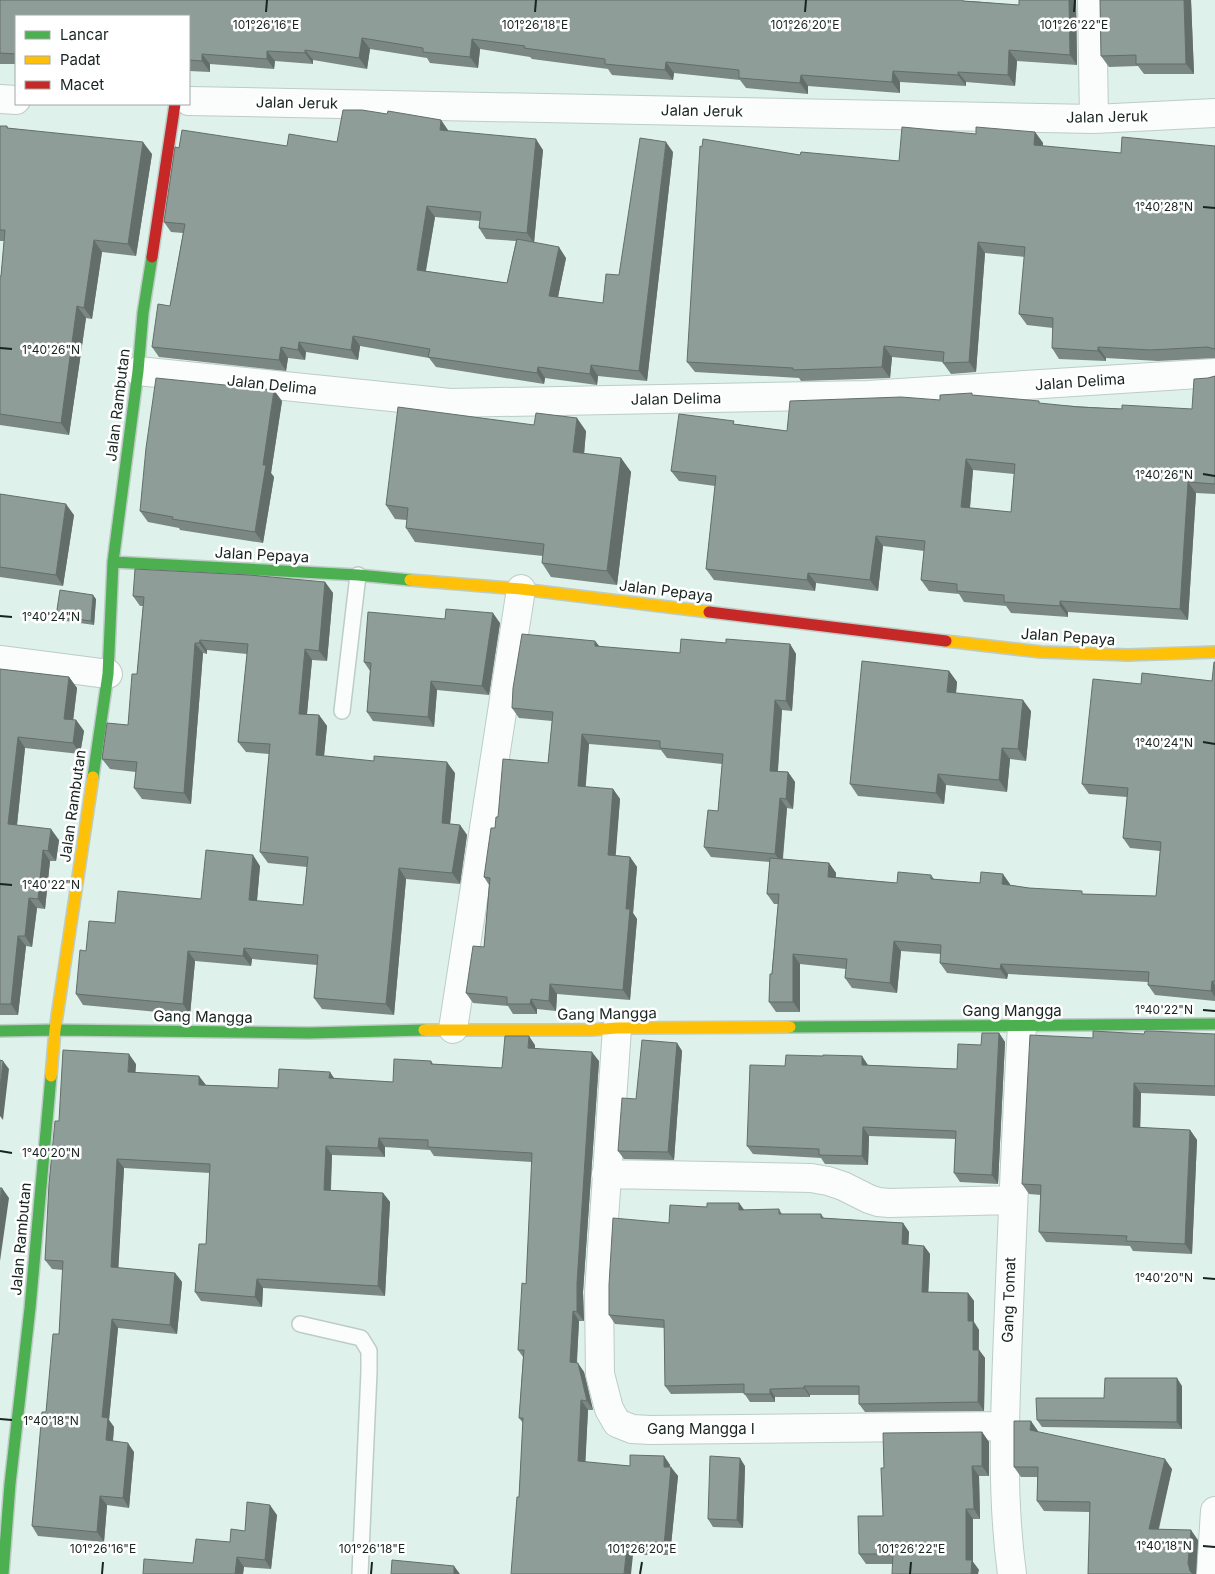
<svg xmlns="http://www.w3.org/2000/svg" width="1215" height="1574" viewBox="0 0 1215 1574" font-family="Inter,sans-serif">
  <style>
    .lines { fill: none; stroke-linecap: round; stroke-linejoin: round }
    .lane-casing { stroke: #bdccc6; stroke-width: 18 }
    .street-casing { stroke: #bdccc6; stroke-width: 30 }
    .fast-casing { stroke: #bdccc6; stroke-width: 14 }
    .slow-casing { stroke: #bdccc6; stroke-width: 14 }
    .jam-casing { stroke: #bdccc6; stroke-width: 14 }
    .lane { stroke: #fafdfc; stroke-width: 15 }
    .street { stroke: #fafdfc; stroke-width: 28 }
    .fast { stroke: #4caf50; stroke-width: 11 }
    .slow { stroke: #ffc107; stroke-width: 11 }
    .jam { stroke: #c62828; stroke-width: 11 }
    .wall { fill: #7a8783; fill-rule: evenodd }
    .shaded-wall { fill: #636e6a }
    .building { fill: #8e9d98; stroke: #636e6a; fill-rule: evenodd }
    .ticks { fill: none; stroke: #172420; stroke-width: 2 }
    .labels { text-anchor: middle; stroke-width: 5; stroke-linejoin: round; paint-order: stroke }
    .street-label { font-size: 15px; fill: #172420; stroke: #fff }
    .ticks-label { font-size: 12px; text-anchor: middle; fill: #172420; stroke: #fff; stroke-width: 5; stroke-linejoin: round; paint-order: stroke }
  </style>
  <rect width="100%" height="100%" fill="#def1ea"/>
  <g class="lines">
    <defs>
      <path id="lane" d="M342 711 358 575
        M300 1324 361 1338 369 1351V1372L360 1574"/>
      <path id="street" d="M1092 0 1094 119
        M0 99 16 100
        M189 101 1094 119 1215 113
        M138 371 450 403 868 395 1215 373
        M0 660 108 674
        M617 1028 599 1293 600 1374 609 1409 617 1423 632 1429 650 1430 1005 1426
        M453 1029 521 589
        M606 1174 811 1178 828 1181 843 1186 869 1199 878 1202 889 1203 1013 1200
        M1012 1574C1001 1494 1005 1413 1008 1332 1012 1230 1016 1128 1022 1026
        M1211 1574 1215 1511"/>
      <path id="fast" d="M113 562 358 575 410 580
        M93 777 108 674 113 562 138 371 143 313 152 257
        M790 1027 1215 1024
        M0 1031 55 1030 309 1033 424 1030
        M3 1574 10 1484 30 1308 51 1076"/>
      <path id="slow" d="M410 580 521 589 709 612
        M946 641 1041 652 1128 655 1215 652
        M424 1030H591L617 1028 790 1027
        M51 1076 55 1030 93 777"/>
      <path id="jam" d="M152 257 175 104
        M709 612 946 641"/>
    </defs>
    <use href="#lane" class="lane-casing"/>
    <use href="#street" class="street-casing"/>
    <use href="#fast" class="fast-casing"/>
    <use href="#slow" class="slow-casing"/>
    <use href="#jam" class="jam-casing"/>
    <use href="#lane" class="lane"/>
    <use href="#street" class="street"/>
    <use href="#fast" class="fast"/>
    <use href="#slow" class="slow"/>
    <use href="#jam" class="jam"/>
  </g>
  <path class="wall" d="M0 0 971 1 1019 5 1076 0 1077 65 1017 61 1015 86 966 82V86L900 82V93L808 86V94L746 88 740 80 674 73 673 80 612 75 608 69 532 59 530 57 480 49 478 68 430 63 427 58 370 49 367 69 313 60V64L275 61 274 69 210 64V72L189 71V16H16V64H0Z
    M1100 0H1191L1194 74H1144L1138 66 1109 67 1101 56Z
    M387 114 441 120 448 131 543 150 534 242 566 258 558 297 603 303 619 275 673 152 647 381 598 376 597 385 545 378 544 384 436 367 429 358 360 346 358 360 306 352 305 360 288 358 286 371 159 357 152 347 170 306 183 233 171 232 164 222 179 148 287 146 337 142ZM435 217 480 221 479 228 486 239 516 241 507 283 426 271Z
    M0 126H7L8 128 152 154 136 256 102 252 92 319 86 318 69 435 0 425V276H1L4 241H0Z
    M1035 132 1043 143 1042 146 1121 153 1215 146V358L1158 361 1106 358V361L1059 359 1052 348 1053 328 1027 325 1019 314 1025 257 985 253 976 372 951 374 943 363V362L892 357 890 378 801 381 799 378 695 372 687 362 800 155 899 161 976 134Z
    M1215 376V494L1196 493 1188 620 1068 612V617L1011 613 1006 606 964 602 959 594 929 591 921 580 924 551 883 546 878 591 816 583 815 591 714 580 706 569 715 486 679 481 671 471 736 424 787 431 940 400 973 395 1041 404 1122 409H1192L1208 378ZM973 470 1014 474 1011 512 970 508Z
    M282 401 271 473 274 477 263 543 180 530 179 528 148 522 140 511Z
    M586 431 584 454 621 458 631 472 617 585 551 577 542 563 543 556 415 542 406 528 407 520 395 519 386 505Z
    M0 494 74 515 63 586 0 577Z
    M325 582 333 593 327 661 312 660 307 714 319 715 327 726 324 756 455 773 450 824 460 825 467 835 460 884 406 879 394 1015 322 1009 314 998 317 965 252 959 251 966 195 961 190 1015 83 1005 76 994 86 951 115 923 201 899 260 866 257 901 303 905 307 867 268 863 260 852 269 754 246 752 238 742 247 654 207 650V654L203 653 191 804 142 799 134 788 136 772 110 769 102 759 128 725 137 674 143 606H140L133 596Z
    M96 599 94 625 59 620 56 616Z
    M445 619 500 623 489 695 437 690 434 727 373 721 367 712 370 671 364 662Z
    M595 641 600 647 680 653 726 643 790 644 796 654 792 711 782 710 778 771 788 772 795 782 793 809 787 808 783 859 829 863 836 873V877L897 883 931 875 934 879 980 883 1010 884V885L1029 888 1084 894 1156 896 1160 851 1130 848 1123 838 1127 797 1089 794 1082 784 1141 684 1212 681 1215 662V1001L1155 995 1148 985V982L1008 974 1007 979 947 973 940 963 941 954 901 951 897 993 852 988 845 978 846 969 800 964V1012H776L769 1002 778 904H774L767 894 770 862 711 857 704 847 718 811 722 764 667 758 661 750 589 744 585 787 613 789 620 799 615 855 630 857 637 867 633 913 637 919 630 1000 557 994 556 1011 537 1009V1014H513L508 1006 473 1003 466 993 484 947 489 885 484 877 495 828 498 817 548 763 552 721 519 718 512 708Z
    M0 669 69 677 77 688 73 720H76L84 731 80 754 25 748 17 825 59 840 56 861H50L45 909 37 908 32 947 26 946 18 1015H0Z
    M949 671 957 682 956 693 1031 711 1026 761 1010 759 1007 792 946 785 944 804 858 796 850 784Z
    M999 1033 1005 1042 998 1184 960 1182 954 1173 955 1139 869 1136 868 1165 825 1164 821 1158 753 1154 747 1146 785 1066 868 1065 957 1069 981 1045Z
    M1144 1034H1215V1096L1141 1093 1140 1128 1190 1130 1197 1140 1192 1254 1133 1251 1130 1246 1046 1242 1039 1232 1041 1195 1029 1194 1022 1184 1093 1038Z
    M677 1043 682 1051 674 1160 624 1159 618 1151 636 1099Z
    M535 1045V1049L599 1061 583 1292 584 1321H579L577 1363 584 1372 593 1410H588L585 1462 630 1466 664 1456 670 1465V1467L678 1476 670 1555H633L519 1497 523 1423 519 1418 523 1357 518 1350 526 1284 532 1162 434 1156 430 1150 385 1147V1157L332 1155 331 1190 383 1193 390 1202 385 1296 263 1288 262 1307 201 1301 195 1292 206 1244 210 1173 124 1168 118 1268 175 1273 182 1282 177 1334 118 1328 109 1420 114 1427 113 1441 134 1452 129 1508 107 1505 104 1542 38 1536 32 1526 46 1412 59 1334 63 1270 52 1269 45 1260 59 1121 136 1064 135 1072 206 1085 278 1088 334 1079 393 1082 431 1061 433 1064 502 1068Z
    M739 1203 744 1210 779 1209 782 1214H821L824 1218 903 1223 909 1232 908 1245 924 1246 930 1254 928 1292 968 1293 974 1301V1322L979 1330V1350L985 1358 984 1411 865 1412 859 1404V1395H810V1397H775V1402H750L744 1393 671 1394 665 1386 664 1328 615 1324 609 1315 669 1223 707 1207Z
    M1182 1386V1429L1042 1427 1037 1420 1104 1398Z
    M1038 1431V1432L1172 1469 1159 1529 1198 1540 1196 1574H1088L1090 1512 1044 1511 1037 1501V1477H1021L1014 1467Z
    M982 1432 989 1442V1476H979L980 1519H973V1562L979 1570 893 1564H866L859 1554 883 1516 884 1468Z
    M745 1466 743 1528 713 1527 708 1519Z
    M277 1515 271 1569 244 1567 243 1574 193 1563 230 1542 245 1531Z"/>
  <path class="shaded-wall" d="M1069 0H1076L1077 65 1070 55Z
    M1184 0H1191L1194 74 1186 64Z
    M362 38 370 49 367 69 359 58Z
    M472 39 480 49 478 68 470 57Z
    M305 50 313 60V64L305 53Z
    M1009 50 1017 61 1015 86 1008 75Z
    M267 51 275 61 274 69 267 59Z
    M202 54 210 64V72L202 61Z
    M666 62 674 73 673 80 665 70Z
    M893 71 900 82V93L892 82Z
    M958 72 966 82V86L958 75Z
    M801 75 808 86V94L800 83Z
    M441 120 448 130 447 140 440 130Z
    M1035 132 1043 143 1042 156 1034 145Z
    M536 139 543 150 534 243 527 233Z
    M143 142 152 154 136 256 128 244Z
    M666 142 673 152 647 381 639 371Z
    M427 206 435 217 424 280 417 270Z
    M94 240 102 252 92 319 84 308Z
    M978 242 985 253 976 372 969 362Z
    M559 247 566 258 556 306 549 296Z
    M77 306 86 318 69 435 61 423Z
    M353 336 360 346 358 360 351 350Z
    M299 342 306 352 305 360 298 350Z
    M884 346 892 357 890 378 882 367Z
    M281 347 288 358 286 371 279 360Z
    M1098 347 1106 358V361L1098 351Z
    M591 365 598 376 597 385 590 374Z
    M538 367 545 378 544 384 537 373Z
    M274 390 282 401 271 473 274 477 263 543 255 532 263 465Z
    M577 418 586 431 583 466 573 452Z
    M621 458 631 472 617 585 607 571Z
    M966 459 973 470 969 518 961 507Z
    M1188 482 1196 493 1188 620 1180 609Z
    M66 504 74 515 63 586 56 575Z
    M876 536 883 546 878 591 870 580Z
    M808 573 816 583 815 591 807 580Z
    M325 582 333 593 327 661 319 651Z
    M93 595 96 599 94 625 91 621Z
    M1060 601 1068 612V617L1060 606Z
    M493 613 500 623 489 695 482 686Z
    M200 640 207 650V654L199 643Z
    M595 641 602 650 595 646Z
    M195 643 203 653 191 804 184 793Z
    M790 644 796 654 792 711 786 701Z
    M305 649 312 660 306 724 299 714Z
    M949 671 957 682 955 703 947 692Z
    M69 677 77 688 72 730 64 719Z
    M431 681 437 690 434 727 428 717Z
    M775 700 782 710 777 780 770 771Z
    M1023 700 1031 711 1026 761 1018 749Z
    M319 715 327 726 323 766 316 755Z
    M76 720 84 731 80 754 73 743Z
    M582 734 589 744 585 796 578 786Z
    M18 737 25 748 16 834 8 824Z
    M1002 748 1010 759 1007 792 999 780Z
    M447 762 455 773 449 834 442 823Z
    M788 772 795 782 793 809 786 799Z
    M938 774 946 785 944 804 936 793Z
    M613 789 620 799 615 865 608 855Z
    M780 798 787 808 782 864 775 854Z
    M460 825 467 835 460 884 452 873Z
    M51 829 59 840 56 861 48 851Z
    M43 850 50 861 45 909 38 899Z
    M253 855 260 866 256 911 249 900Z
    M630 857 637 867 633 913 637 919 630 1000 623 990 626 909Z
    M829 863 836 873 835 887 828 877Z
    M399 868 406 879 394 1015 386 1004Z
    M1003 874 1010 884 1009 894 1002 884Z
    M29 898 37 908 32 947 25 936Z
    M18 936 26 946 18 1015 11 1004Z
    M894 941 901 951 897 993 890 983Z
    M244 948 252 959 251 966 243 956Z
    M188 951 195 961 190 1015 183 1004Z
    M793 954 800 964V1012L793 1002Z
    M1001 964 1008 974 1007 979 1000 969Z
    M1212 981 1215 985V997L1211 991Z
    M550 984 557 994 556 1011 549 1001Z
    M531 999 537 1009V1014L530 1004Z
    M999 1033 1005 1042 998 1184 992 1175Z
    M529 1036 535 1045V1058L528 1048Z
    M677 1043 682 1051 674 1160 668 1152Z
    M592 1052 599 1061 583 1292 584 1321 577 1312V1283Z
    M129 1054 136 1064 135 1081 128 1072Z
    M862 1056 868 1065H862Z
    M3 1061 9 1069 3 1120 0 1116V1089Z
    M330 1072 336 1081 329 1078Z
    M199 1076 206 1085H199Z
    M1134 1083 1141 1093 1140 1137 1133 1127Z
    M863 1127 869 1136 868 1165 862 1156Z
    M1190 1130 1197 1140 1192 1254 1185 1244Z
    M379 1138 385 1147V1157L378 1148Z
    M326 1146 332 1155 330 1199 324 1190Z
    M117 1159 124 1168 118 1276 111 1267Z
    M2 1188 9 1198 0 1261V1202Z
    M383 1193 390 1202 385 1296 378 1286Z
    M739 1203 745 1211 739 1210Z
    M903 1223 909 1232 908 1253 902 1244Z
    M924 1246 930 1254 928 1300 922 1292Z
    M175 1273 182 1282 177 1334 170 1325Z
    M257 1279 263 1288 262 1307 255 1297Z
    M968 1293 974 1301V1322L979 1330 978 1358 973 1350 968 1321Z
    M573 1311 579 1321 576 1372 570 1362Z
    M112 1319 118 1328 109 1420 114 1427 112 1450 106 1440 102 1417Z
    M979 1350 985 1358 984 1411 978 1402Z
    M578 1363 584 1372 593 1410 587 1401Z
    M1177 1378 1182 1386V1429L1177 1422Z
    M804 1386 810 1395V1397L804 1388Z
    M770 1389 775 1397V1402L770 1394Z
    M581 1400 588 1410 585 1471 578 1461Z
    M1031 1421 1038 1431 1037 1440 1030 1430Z
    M982 1432 989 1442V1476L982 1466Z
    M128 1443 134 1452 129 1508 123 1498Z
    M664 1456 670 1465V1476L671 1467 678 1476 670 1555 664 1546Z
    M740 1458 745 1466 743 1528 737 1520Z
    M1165 1459 1172 1469 1156 1539 1149 1529Z
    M972 1466 979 1476 980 1519 974 1509Z
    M100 1496 107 1505 104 1542 97 1532Z
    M270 1505 277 1515 271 1569 265 1560Z
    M966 1509 973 1519V1562L979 1570 978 1574H971L966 1560Z
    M1191 1530 1198 1540 1196 1574H1192L1190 1571 1188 1563Z
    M627 1545 633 1555 631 1574H624Z
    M237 1557 244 1567 243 1574H235Z
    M454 1566 460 1574H454Z"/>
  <path class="building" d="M0 0H963V1L1019 5V0H1069L1070 55 1009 50 1008 75 958 72V75L893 71 892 82 801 75 800 83 739 78V70L666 62 665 70 605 64V59L524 48 525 46 472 39 470 57 423 52V48L362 38 359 58 305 50V53L267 51V59L202 54V61L189 60V16H16V54L0 53Z
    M1100 0H1184L1186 64H1136V55L1101 56Z
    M343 110H362L387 114 388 111 441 120 440 130 536 139 527 233 479 228 481 212 427 206 417 270 507 283 517 239 559 247 549 296 603 303 606 274 619 275 640 138 666 142 639 371 591 365 590 374 538 367 537 373 428 357 430 349 353 336 351 350 299 342 298 350 281 347 279 360 152 347 158 304 170 306 185 224 164 222 175 147 179 148 182 130 287 146 289 134 337 142Z
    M0 126H7V128L143 142 128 244 94 240 84 308 77 306 61 423 0 414V276H1L5 230H0Z
    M902 127 976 134V127L1035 132 1034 145 1121 153 1122 137 1215 146V349L1207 347 1150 350 1098 347V351L1052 348 1053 318 1019 314 1025 247 978 242 969 362 943 363 944 352 884 346 882 367 793 370V368L687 362 700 146 702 147 703 139 800 155 801 152 899 161Z
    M1215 376V484L1188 482 1180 609 1060 601V606L1004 602V595L957 591V584L921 580 925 541 876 536 870 580 808 573 807 580 706 569 716 476 671 471 679 414 734 421 733 424 787 431 790 401 901 397 940 400V395L972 393V395L1039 401V403L1079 407 1122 409V405L1192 409 1194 379 1208 378ZM966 459 1015 464 1011 512 961 507Z
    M156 378 274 390 263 465H266L255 532 172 519 173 517 140 511 146 448Z
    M398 407 534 425 536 413 577 418 573 452 621 458 607 571 542 563 544 544 406 528 408 508 386 505Z
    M0 494 66 504 56 575 0 567Z
    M135 569 249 575 325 582 319 651 305 649 299 714 319 715 316 755 374 761V756L447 762 442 823 460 825 452 873 399 868 386 1004 314 998 318 955 244 948 243 956 188 951 183 1004 76 994 80 950 86 951 89 921 115 923 118 891 201 899 206 850 253 855 249 900 303 905 308 857 260 852 270 744 238 742 248 644 200 640 199 643H195L184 793 134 788 137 762 102 759 107 723 128 725 132 674H137L144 597 133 596Z
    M60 590 93 595 91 621 56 616Z
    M446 609 493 613 482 686 431 681 428 717 367 712 371 663 364 662 368 612 445 619Z
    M522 634 595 641V646L680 653 681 639 726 643V639L790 644 786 701 775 700 770 771 788 772 786 799 780 798 775 854 704 847 708 810 718 811 723 754 660 748V741L582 734 578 786 613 789 608 855 630 857 626 909H630L623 990 550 984 549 1001 531 999 530 1004H507V997L466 993 473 946 484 947 490 878 484 877 491 828H495L496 817H498L503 759 548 763 553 712 512 708 513 688Z
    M862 661 949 671 947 692 1023 700 1018 749 1002 748 999 780 938 774 936 793 850 784Z
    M1214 662H1215V981H1212L1211 991 1148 985 1149 972 1001 964 1000 969 940 963 941 945 894 941 890 983 845 978 847 959 793 954V1002H769L770 974H772L779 894H767L770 858 829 863 828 877 897 883 898 872 931 875V879L980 883 981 872 1003 874 1002 884 1029 888 1082 891V894L1156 896 1161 842 1123 838 1128 788 1082 784 1093 679 1141 684 1142 673 1212 681Z
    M0 669 69 677 64 719 76 720 73 743 18 737 8 824 51 829 48 851 43 850 38 899 29 898 25 936H18L11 1004H0Z
    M1093 1031 1144 1034 1145 1031H1151L1215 1034V1086L1134 1083 1133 1127 1190 1130 1185 1244 1126 1241 1127 1236 1039 1232 1041 1185 1022 1184 1030 1035 1093 1038Z
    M982 1033H999L992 1175 954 1173 956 1131 863 1127 862 1156 819 1155V1149L747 1146 750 1065 785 1066 786 1055 823 1056V1055L862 1056V1065L957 1069 958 1044 981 1045Z
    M505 1036H529L528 1048 592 1052 577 1283V1312L573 1311 570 1362 578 1363 587 1401 581 1400 578 1461 630 1466V1455L664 1456V1467H671L664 1546 627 1545 624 1574H511L517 1497H519L523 1418H519L524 1350H518L522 1283 526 1284 532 1153 428 1147V1140L379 1138 378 1148 326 1146 324 1190 383 1193 378 1286 257 1279 255 1297 195 1292 199 1244H206L210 1164 117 1159 111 1267 175 1273 170 1325 112 1319 102 1417 108 1418 106 1440 128 1443 123 1498 100 1496 97 1532 32 1526 42 1412H46L53 1334H59L63 1261 45 1260 49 1184 55 1121H59L63 1050 129 1054 128 1072 199 1076V1085L278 1088 279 1069 330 1072 329 1078 393 1082 394 1059 431 1061V1064L502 1068Z
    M642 1040 677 1043 668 1152 618 1151 622 1098 636 1099Z
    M0 1060 3 1061 0 1089Z
    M0 1188H2L0 1202Z
    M707 1203H739V1210L779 1209V1214H821V1218L903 1223 902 1244 924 1246 922 1292 968 1293V1321H973V1350H979L978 1402 859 1404V1386H804V1388L770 1389V1394H744V1384L665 1386 664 1320 609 1315V1285L613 1218 669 1223 670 1205 707 1207Z
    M1105 1378H1177V1422L1037 1420 1036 1398H1104Z
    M1014 1421H1031L1030 1430 1165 1459 1149 1529 1191 1530 1188 1563 1190 1571 1193 1574H1088L1090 1502 1037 1501 1038 1467H1014Z
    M982 1432V1466H972L974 1509H966V1560H972L971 1574H892L893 1554H859L858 1516H883L881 1468H884L883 1433Z
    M710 1456 740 1458 737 1520 708 1519Z
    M247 1502 270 1505 265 1560 237 1557 235 1574H143L144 1559 193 1563 196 1539 230 1542 231 1529 245 1531Z
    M392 1560 454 1566V1574H391Z"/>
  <path class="ticks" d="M266 12 267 0M535 12 536 0M805 12 806 0M1074 12 1075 0M1203 207 1215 208M0 348 12 349M1203 474 1215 476M0 616 12 617M1203 742 1215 744M0 884 12 885M1203 1010 1215 1011M0 1151 12 1153M1203 1278 1215 1279M0 1419 12 1420M1203 1546 1215 1547M102 1574 103 1562M371 1574 372 1562M640 1574 642 1562M910 1574 911 1562"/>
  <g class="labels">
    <g class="street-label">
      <text transform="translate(297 103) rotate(1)" y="5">Jalan Jeruk</text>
      <text transform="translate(702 111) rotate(1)" y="5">Jalan Jeruk</text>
      <text transform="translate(1107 117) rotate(-1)" y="5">Jalan Jeruk</text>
      <text transform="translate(1080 382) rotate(-4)" y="5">Jalan Delima</text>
      <text transform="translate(272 385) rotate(6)" y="5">Jalan Delima</text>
      <text transform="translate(676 399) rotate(-1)" y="5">Jalan Delima</text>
      <text transform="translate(118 405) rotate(-83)" y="5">Jalan Rambutan</text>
      <text transform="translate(262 555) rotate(3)" y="5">Jalan Pepaya</text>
      <text transform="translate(666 591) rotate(7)" y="5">Jalan Pepaya</text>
      <text transform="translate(1068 637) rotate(4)" y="5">Jalan Pepaya</text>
      <text transform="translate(73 806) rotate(-82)" y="5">Jalan Rambutan</text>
      <text x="1012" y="1016">Gang Mangga</text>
      <text transform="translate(607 1014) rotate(-1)" y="5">Gang Mangga</text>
      <text transform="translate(203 1017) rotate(1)" y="5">Gang Mangga</text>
      <text transform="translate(21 1239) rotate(-85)" y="5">Jalan Rambutan</text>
      <text transform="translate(1009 1300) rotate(-88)" y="5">Gang Tomat</text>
      <text x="701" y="1434">Gang Mangga I</text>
    </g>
  </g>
  <g class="ticks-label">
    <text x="266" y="29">101°26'16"E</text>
    <text x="535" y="29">101°26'18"E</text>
    <text x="805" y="29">101°26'20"E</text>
    <text x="1074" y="29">101°26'22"E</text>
    <text x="1164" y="211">1°40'28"N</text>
    <text x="51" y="354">1°40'26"N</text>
    <text x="1164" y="479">1°40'26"N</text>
    <text x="51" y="621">1°40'24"N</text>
    <text x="1164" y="747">1°40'24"N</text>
    <text x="51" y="889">1°40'22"N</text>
    <text x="1164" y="1014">1°40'22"N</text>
    <text x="51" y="1157">1°40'20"N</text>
    <text x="1164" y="1282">1°40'20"N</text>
    <text x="51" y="1425">1°40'18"N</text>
    <text x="1164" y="1550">1°40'18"N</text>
    <text x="103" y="1553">101°26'16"E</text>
    <text x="372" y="1553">101°26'18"E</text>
    <text x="642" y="1553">101°26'20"E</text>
    <text x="911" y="1553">101°26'22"E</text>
  </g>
  <rect x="15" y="15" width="175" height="90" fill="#ffffff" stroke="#a2a7a6"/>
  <rect x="25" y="31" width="25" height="8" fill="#4caf50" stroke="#a2a7a6"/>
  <text x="60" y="40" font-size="15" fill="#172420">Lancar</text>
  <rect x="25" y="56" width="25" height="8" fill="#ffc107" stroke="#a2a7a6"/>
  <text x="60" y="65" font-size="15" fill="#172420">Padat</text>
  <rect x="25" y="81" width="25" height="8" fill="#c62828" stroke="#a2a7a6"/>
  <text x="60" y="90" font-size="15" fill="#172420">Macet</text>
</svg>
